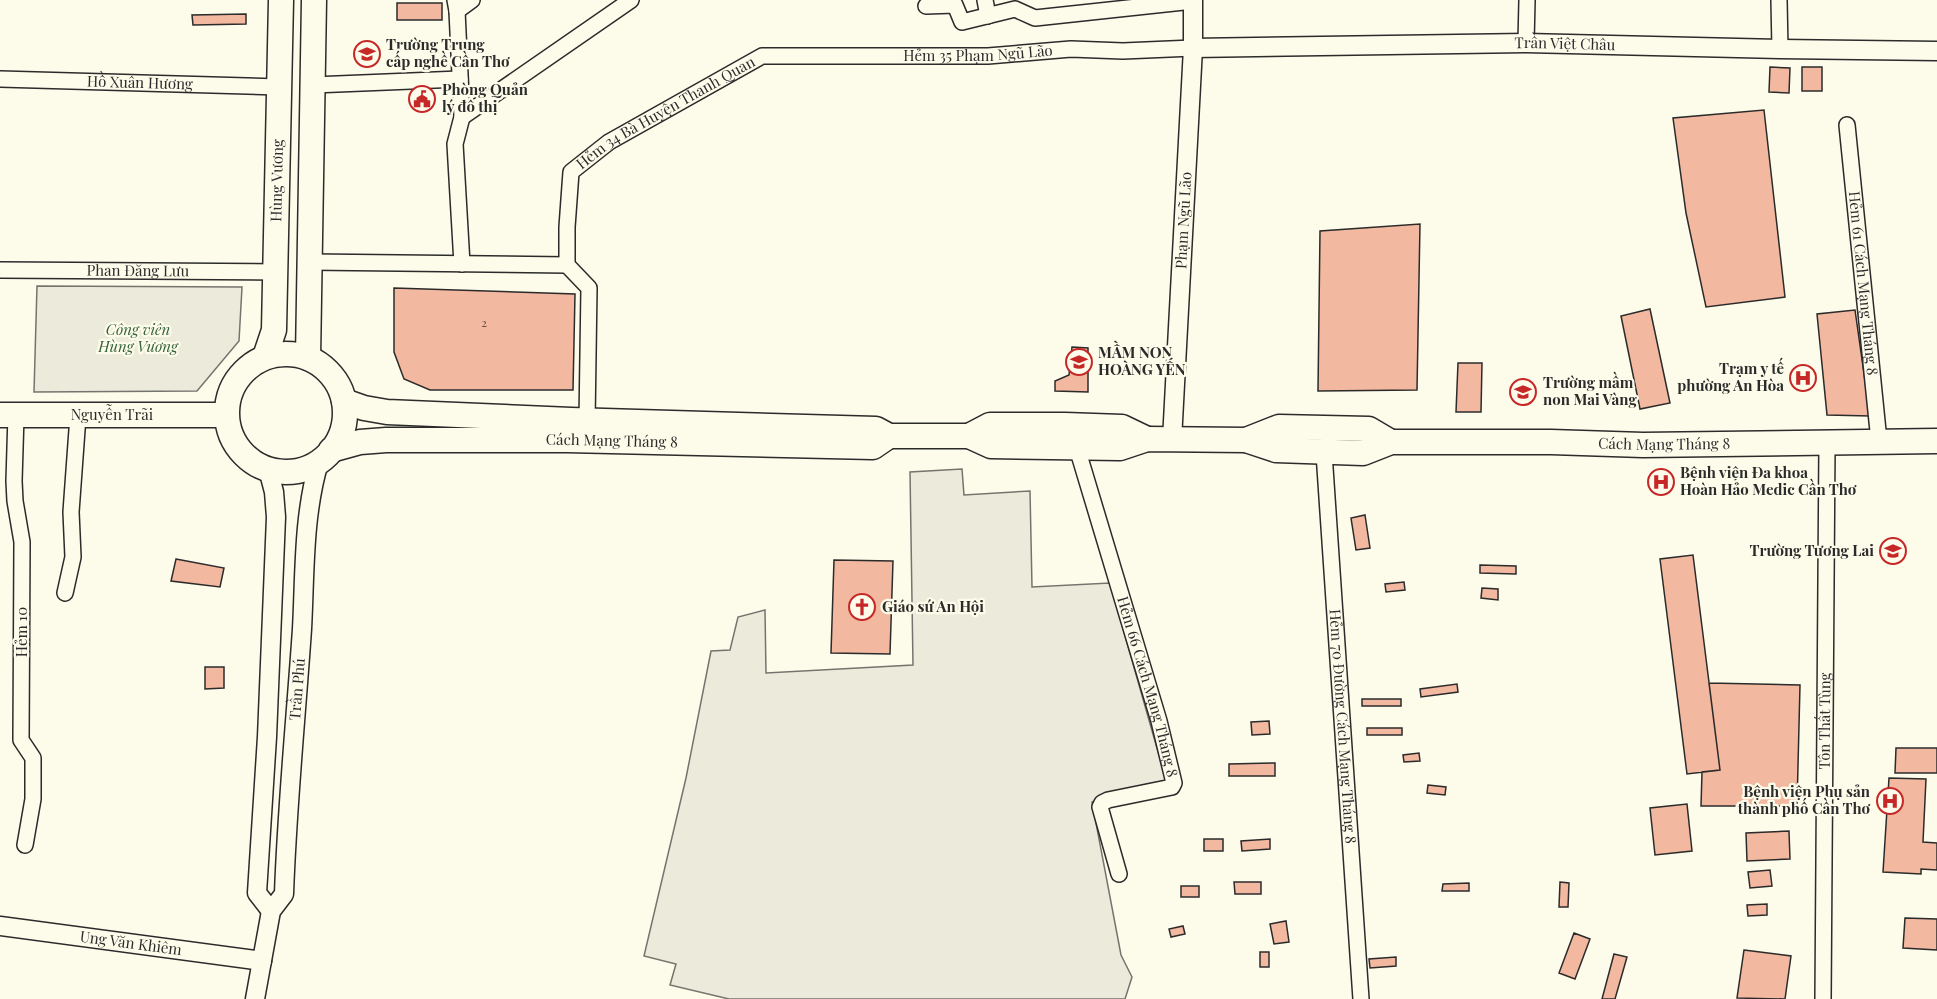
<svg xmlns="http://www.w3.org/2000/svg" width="1937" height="999" viewBox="0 0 1937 999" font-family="'Playfair Display',serif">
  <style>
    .green { fill: #ecebdb; stroke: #74746e; stroke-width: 1.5 }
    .building { fill: #f2b8a0; stroke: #2b2b2b; stroke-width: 1.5 }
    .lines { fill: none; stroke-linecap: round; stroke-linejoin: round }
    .minor-casing { stroke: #2b2b2b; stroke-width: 18 }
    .tertiary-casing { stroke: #2b2b2b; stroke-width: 21 }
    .primary-casing { stroke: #2b2b2b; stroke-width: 27 }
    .trunk-casing { stroke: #2b2b2b; stroke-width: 27 }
    .minor { stroke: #fdfbea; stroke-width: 15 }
    .tertiary { stroke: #fdfbea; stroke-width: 18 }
    .primary { stroke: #fdfbea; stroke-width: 24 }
    .trunk { stroke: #fdfbea; stroke-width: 24 }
    .labels { text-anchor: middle; stroke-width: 4.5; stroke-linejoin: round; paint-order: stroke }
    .number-label { font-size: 12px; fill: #5d4e48 }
    .street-label { font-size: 15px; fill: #2b2b2b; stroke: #fdfbea }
    .poi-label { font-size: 15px; font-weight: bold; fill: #2b2b2b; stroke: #fdfbea; text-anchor: start }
    .park-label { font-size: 15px; font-style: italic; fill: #34623c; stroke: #fdfbea }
  </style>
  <rect width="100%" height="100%" fill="#fdfbea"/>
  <path class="green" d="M37 286 242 287 239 341 197 391 34 392Z
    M962 469 964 495 1030 491 1032 587 1110 583 1166 780 1092 802 1121 955 1132 977 1125 999H729L670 985 676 964 644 956 686 778 711 651 730 650 738 617 765 610 766 673 913 665 910 472Z"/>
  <path class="building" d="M397 3H442V20H397Z
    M246 14V24L193 25 192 15Z
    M1770 67 1790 68 1789 93 1769 92Z
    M1802 67H1822V91H1802Z
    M1764 110 1785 297 1706 307 1686 213 1673 118Z
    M1420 224 1417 390 1318 391 1320 231Z
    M394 288 575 294 573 390H430L404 379 394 352Z
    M1650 309 1670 403 1640 409 1621 316Z
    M1855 310 1870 416 1827 415 1817 314Z
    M1072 347 1088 348V392L1055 391V381L1069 375Z
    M1458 363H1482L1481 412H1456Z
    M1365 515 1370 548 1356 550 1351 518Z
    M1693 555 1720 770 1687 774 1660 559Z
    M176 559 224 568 220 587 171 581Z
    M834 560 893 561 890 654 831 653Z
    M1480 565 1516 566V574L1480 573Z
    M1404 582 1405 590 1386 592 1385 584Z
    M1482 588 1498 589V600L1481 598Z
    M205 667H224V688L205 689Z
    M1709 683 1800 685 1797 806H1701L1702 772 1720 770Z
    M1457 684 1458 692 1421 697 1420 689Z
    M1362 699H1401V706H1362Z
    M1269 721 1270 734 1252 735 1251 722Z
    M1367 728H1402V735H1367Z
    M1896 748H1937V773H1895Z
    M1419 753 1420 761 1404 762 1403 755Z
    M1275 763V776H1229V764Z
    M1889 778 1926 779 1923 842 1937 843V870L1921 869V874L1883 872Z
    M1428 785 1446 787 1445 795 1427 793Z
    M1687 804 1692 851 1655 855 1650 808Z
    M1789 831 1790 859 1747 861 1746 833Z
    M1204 839H1223V851H1204Z
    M1270 839V849L1242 851 1241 841Z
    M1770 870 1772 886 1750 888 1748 872Z
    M1234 882H1261V894H1235Z
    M1560 882 1569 883 1568 907H1559Z
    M1469 883V891H1442L1443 884Z
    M1181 886H1199V897H1181Z
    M1767 904V915L1748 916 1747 905Z
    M1905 918 1937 919V950L1903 948Z
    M1286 921 1289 942 1274 944 1270 924Z
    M1183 926 1185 934 1171 937 1169 929Z
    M1574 933 1590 939 1575 979 1559 973Z
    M1744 950 1791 956 1785 999 1737 998Z
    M1260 952H1269V967H1260Z
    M1614 954 1627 957 1615 999H1602Z
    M1396 957V966L1370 968 1369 959Z"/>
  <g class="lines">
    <defs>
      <g id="minor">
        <path d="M455 0 457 11 462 117 455 144 462 264"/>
        <path d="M985 0 988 16"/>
        <path d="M1779 0 1780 49"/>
        <path d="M926 6 955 5 962 22 1015 9 1035 18 1193 1"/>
        <path d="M457 11 472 0"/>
        <path d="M1526 43 1527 0"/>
        <path id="s1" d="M0 79 279 87"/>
        <path d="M313 85 460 79"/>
        <path d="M462 117 631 0"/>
        <path id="s2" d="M1847 125 1879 441"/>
        <path d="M310 262 567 265"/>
        <path id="s3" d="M0 270 276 272"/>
        <path d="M16 415 14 481 15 501 22 542 21 740 33 758V799L25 845"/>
        <path id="s4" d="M587 421 589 288 567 265V227L571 172 609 142 762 56H988L1071 49 1123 51 1193 48"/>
        <path id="s5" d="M1077 448 1159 721 1174 783 1172 787 1108 800 1102 803 1100 807 1119 874"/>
        <path id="s6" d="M1324 453 1361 999"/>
        <path d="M65 593 73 557 71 512 78 416"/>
        <path id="s7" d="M1823 999 1827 443"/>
      </g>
      <g id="tertiary">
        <path id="s8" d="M1193 48 1526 43 1780 49 1937 51"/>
        <path id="s9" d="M1172 440 1193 48V0"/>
        <path d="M268 469 274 492 276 517 267 737 257 893 271 911"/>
        <path id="s10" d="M0 926 262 961"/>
        <path id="s11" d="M255 999 271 911 284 894C287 806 296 717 302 629 305 573 303 516 319 462"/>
      </g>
      <g id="primary">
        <path id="s12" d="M0 415H226"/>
      </g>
      <g id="trunk">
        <circle cx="286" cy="413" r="59"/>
        <path id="s13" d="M265 357 274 330 281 0"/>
        <path d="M308 358 314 0"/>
        <path d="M344 401 364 408 387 412 571 420 876 429 889 436H969L991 446 1120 448 1147 439 1246 440 1279 427 1369 429 1391 442"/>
        <path d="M969 436 990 425H1065L1122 427 1147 439"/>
        <path id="s14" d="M1246 440 1276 450 1363 453 1391 442H1551L1643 445 1937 441"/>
        <path id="s15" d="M331 450 360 442 386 440H567L873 447 889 436"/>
      </g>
    </defs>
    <use href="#minor" class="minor-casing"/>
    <use href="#tertiary" class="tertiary-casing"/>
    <use href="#primary" class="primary-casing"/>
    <use href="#trunk" class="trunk-casing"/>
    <use href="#minor" class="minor"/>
    <use href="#tertiary" class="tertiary"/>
    <use href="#primary" class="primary"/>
    <use href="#trunk" class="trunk"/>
  </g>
  <defs>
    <symbol id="university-ring" viewBox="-11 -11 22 22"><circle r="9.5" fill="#fdfbea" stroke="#c62828" stroke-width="1.5"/><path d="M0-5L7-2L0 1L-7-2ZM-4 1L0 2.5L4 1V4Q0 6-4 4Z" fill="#c62828"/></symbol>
    <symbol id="civic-ring" viewBox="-11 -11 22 22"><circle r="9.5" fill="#fdfbea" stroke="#c62828" stroke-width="1.5"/><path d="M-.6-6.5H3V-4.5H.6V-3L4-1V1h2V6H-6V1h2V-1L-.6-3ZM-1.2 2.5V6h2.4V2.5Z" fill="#c62828"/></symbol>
    <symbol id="school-ring" viewBox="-11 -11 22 22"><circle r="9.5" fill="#fdfbea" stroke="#c62828" stroke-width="1.5"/><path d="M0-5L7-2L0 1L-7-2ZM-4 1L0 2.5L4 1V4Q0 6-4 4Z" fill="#c62828"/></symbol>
    <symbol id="hospital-ring" viewBox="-11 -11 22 22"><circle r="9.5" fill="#fdfbea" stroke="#c62828" stroke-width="1.5"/><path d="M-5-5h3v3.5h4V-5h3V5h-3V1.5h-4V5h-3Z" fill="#c62828"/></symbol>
    <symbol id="church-ring" viewBox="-11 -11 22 22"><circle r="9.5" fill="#fdfbea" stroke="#c62828" stroke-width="1.5"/><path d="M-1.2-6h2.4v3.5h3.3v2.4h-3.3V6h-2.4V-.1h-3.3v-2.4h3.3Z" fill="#c62828"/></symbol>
  </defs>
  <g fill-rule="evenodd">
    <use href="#university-ring" x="352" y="39" width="30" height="30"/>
    <use href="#civic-ring" x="407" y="84" width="30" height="30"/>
    <use href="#school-ring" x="1064" y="347" width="30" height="30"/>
    <use href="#hospital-ring" x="1788" y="363" width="30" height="30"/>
    <use href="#school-ring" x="1508" y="377" width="30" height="30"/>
    <use href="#hospital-ring" x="1646" y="467" width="30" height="30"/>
    <use href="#school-ring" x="1878" y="536" width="30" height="30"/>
    <use href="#church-ring" x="847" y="592" width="30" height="30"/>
    <use href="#hospital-ring" x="1875" y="786" width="30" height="30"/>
  </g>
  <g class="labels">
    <g class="number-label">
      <text x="484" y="327">2</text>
    </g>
    <g class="street-label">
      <text dy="5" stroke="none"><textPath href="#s8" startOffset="372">Trần Việt Châu</textPath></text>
      <text dy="5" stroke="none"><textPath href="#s4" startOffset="698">Hẻm 35 Phạm Ngũ Lão</textPath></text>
      <text dy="5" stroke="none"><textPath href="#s1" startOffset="140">Hồ Xuân Hương</textPath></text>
      <text dy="5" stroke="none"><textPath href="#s4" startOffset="370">Hẻm 34 Bà Huyện Thanh Quan</textPath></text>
      <text dy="5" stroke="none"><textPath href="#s13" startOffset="178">Hùng Vương</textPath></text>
      <text dy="5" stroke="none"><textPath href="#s9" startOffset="220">Phạm Ngũ Lão</textPath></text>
      <text dy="5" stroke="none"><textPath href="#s3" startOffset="138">Phan Đăng Lưu</textPath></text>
      <text dy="5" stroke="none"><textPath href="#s2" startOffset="159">Hẻm 61 Cách Mạng Tháng 8</textPath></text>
      <text dy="5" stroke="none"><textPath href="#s12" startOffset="112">Nguyễn Trãi</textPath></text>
      <text dy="5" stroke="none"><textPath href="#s15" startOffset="282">Cách Mạng Tháng 8</textPath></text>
      <text dy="5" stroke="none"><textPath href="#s14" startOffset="422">Cách Mạng Tháng 8</textPath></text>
      <text transform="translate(22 632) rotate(-90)" y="5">Hẻm 10</text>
      <text dy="5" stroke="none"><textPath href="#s5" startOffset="249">Hẻm 66 Cách Mạng Tháng 8</textPath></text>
      <text dy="5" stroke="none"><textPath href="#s11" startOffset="316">Trần Phú</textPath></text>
      <text dy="5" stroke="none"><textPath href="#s7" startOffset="278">Tôn Thất Tùng</textPath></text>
      <text dy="5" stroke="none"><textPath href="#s6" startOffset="274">Hẻm 70 Đường Cách Mạng Tháng 8</textPath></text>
      <text dy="5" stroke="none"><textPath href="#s10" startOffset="132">Ung Văn Khiêm</textPath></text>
    </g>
    <g class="poi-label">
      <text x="386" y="50">Trường Trung<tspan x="386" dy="17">cấp nghề Cần Thơ</tspan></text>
      <text x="442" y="95">Phòng Quản<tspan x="442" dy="17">lý đô thị</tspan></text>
      <text x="1098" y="358">MẦM NON<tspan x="1098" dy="17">HOÀNG YẾN</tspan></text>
      <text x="1784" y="374" text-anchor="end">Trạm y tế<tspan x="1784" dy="17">phường An Hòa</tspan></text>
      <text x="1543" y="388">Trường mầm<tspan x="1543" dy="17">non Mai Vàng</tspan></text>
      <text x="1680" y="478">Bệnh viện Đa khoa<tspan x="1680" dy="17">Hoàn Hảo Medic Cần Thơ</tspan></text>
      <text x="1874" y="556" text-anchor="end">Trường Tương Lai</text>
      <text x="882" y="612">Giáo sứ An Hội</text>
      <text x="1870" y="797" text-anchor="end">Bệnh viện Phụ sản<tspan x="1870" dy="17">thành phố Cần Thơ</tspan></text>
    </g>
    <g class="park-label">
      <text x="138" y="335">Công viên<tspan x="138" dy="17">Hùng Vương</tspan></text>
    </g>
  </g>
</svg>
